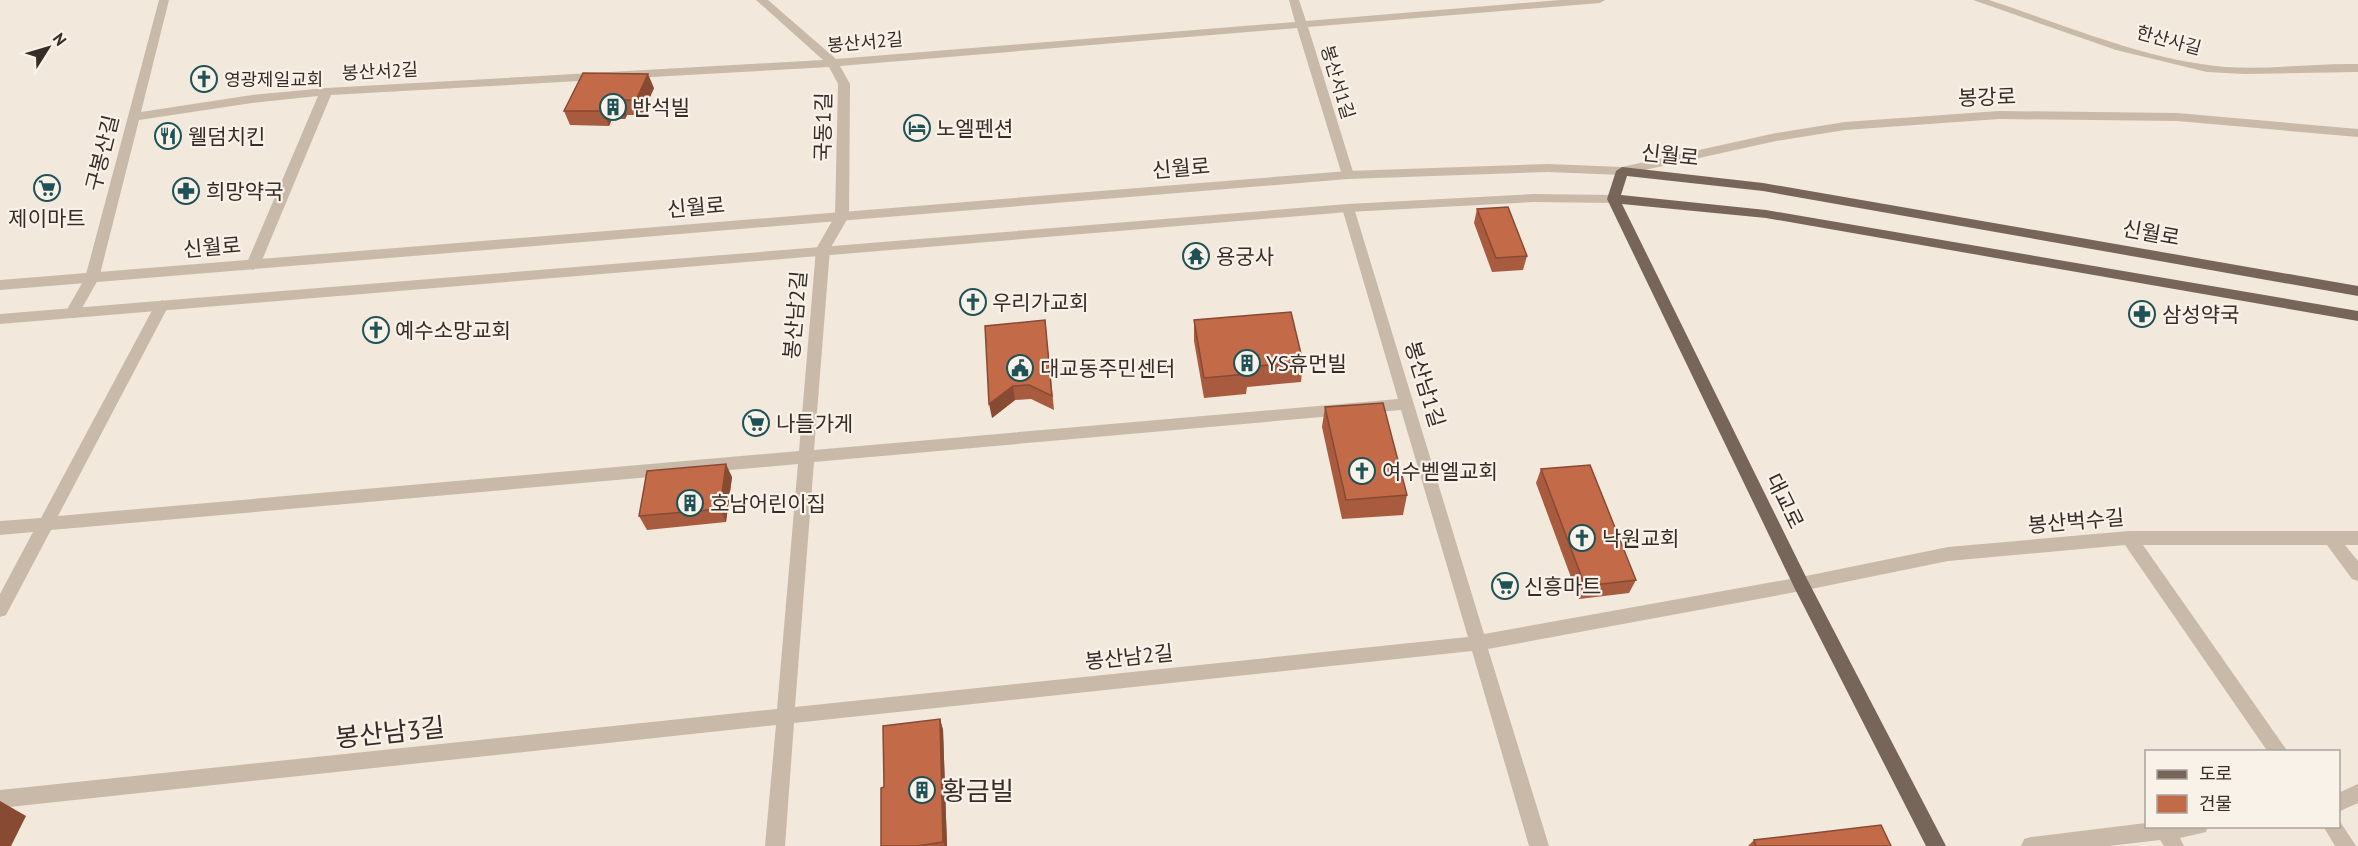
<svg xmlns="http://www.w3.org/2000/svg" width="2358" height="846" font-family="'PT Sans','Noto Sans KR',sans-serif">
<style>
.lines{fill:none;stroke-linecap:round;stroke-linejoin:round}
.minor{fill:#c9b9a8;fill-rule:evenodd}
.tertiary{fill:#c9b9a8;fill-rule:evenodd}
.primary{fill:#78655a;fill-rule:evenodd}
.wall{fill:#a85b3f}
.shaded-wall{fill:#884a33}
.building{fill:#c36a49;stroke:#884a33;stroke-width:1.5}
.labels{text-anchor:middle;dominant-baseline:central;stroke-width:4.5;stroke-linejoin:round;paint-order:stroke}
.far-street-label{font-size:18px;fill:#362d28;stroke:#f9f2e9}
.far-poi-label{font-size:18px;fill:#362d28;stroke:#f9f2e9;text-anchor:start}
.street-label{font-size:21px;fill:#362d28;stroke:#f9f2e9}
.poi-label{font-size:21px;fill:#362d28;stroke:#f9f2e9;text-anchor:start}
.near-street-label{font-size:26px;fill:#362d28;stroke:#f9f2e9}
.near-poi-label{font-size:26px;fill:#362d28;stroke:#f9f2e9;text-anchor:start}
</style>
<rect width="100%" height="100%" fill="#f2e8dc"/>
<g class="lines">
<g class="minor">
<path d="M 159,0 L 169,0 L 141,112 L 252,95 L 326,88 L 823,60 L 756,0 L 768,0 L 836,59 L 1295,22 L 1289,0 L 1299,0 L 1306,21 L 1560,0 L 1605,0 L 1600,3 L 1308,27 L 1354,175 L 1348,179 L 1342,175 L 1297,28 L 840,66 L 850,84 L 849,216 L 830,249 L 814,450 L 1398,399 L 1342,208 L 1348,204 L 1354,208 L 1484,634 L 1801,577 L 1948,547 L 2129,531 L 2358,531 L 2358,545 L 2345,545 L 2358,561 L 2358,581 L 2352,579 L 2327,545 L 2143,545 L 2288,752 L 2268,752 L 2125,545 L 1948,561 L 1801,591 L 1488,649 L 1549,846 L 1529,846 L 1472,651 L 794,723 L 785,846 L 765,846 L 776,725 L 0,808 L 0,790 L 777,709 L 798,464 L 51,530 L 6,615 L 0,617 L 0,594 L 33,532 L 0,535 L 0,521 L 41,518 L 155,305 L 162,300 L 169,305 L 58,516 L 799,451 L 816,249 L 835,216 L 838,84 L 829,67 L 331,95 L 260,265 L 253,270 L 246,265 L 318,96 L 252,103 L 139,120 L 99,278 L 77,317 L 72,318 L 65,313 L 85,278 ZM 1401,410 L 1468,637 L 795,707 L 814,462 Z"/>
<path d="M 1973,0 L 1989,0 C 2066,25 2145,60 2226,67 C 2270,70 2314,63 2358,64 L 2358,72 L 2245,74 L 2207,72 L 2116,50 Z"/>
<path d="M 2358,784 L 2358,803 L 2338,812 L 2338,793 Z"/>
<path d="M 2339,820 L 2356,846 L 2335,846 L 2323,826 L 2338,826 Z"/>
<path d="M 2146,823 L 2146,826 L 2208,826 L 2206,832 L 2180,838 L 2184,846 L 2164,846 L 2160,840 L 2109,846 L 2021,846 L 2024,839 L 2031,837 Z"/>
</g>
<g class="tertiary">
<path d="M 1999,111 L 2177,113 L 2358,129 L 2358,137 L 2177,121 L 1999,119 L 1845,130 L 1776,141 L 1622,175 L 1548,172 L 1348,179 L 0,290 L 0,280 L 1348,171 L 1548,164 L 1622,167 L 1776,133 L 1845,122 Z"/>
<path d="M 1533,194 L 1613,195 L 1619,199 L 1613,203 L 1533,202 L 1348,212 L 0,324 L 0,314 L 1348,204 Z"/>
</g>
<path class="primary" d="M 1622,167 L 1763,183 L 2358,286 L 2358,296 L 1763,191 L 1627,176 L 1621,195 L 1766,210 L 2358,311 L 2358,321 L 1766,218 L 1622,204 L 1807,579 L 1946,846 L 1926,846 L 1795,589 L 1607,199 L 1616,171 Z"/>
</g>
<g class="wall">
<path d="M 654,88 L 642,115 L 627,115 L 625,119 L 612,119 L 609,126 L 570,125 L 564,111 Z"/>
<path d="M 1477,209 L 1527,256 L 1523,270 L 1492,272 L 1474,223 Z"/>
<path d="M 1045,320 L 1054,410 L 1031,399 L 1015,400 L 992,418 Z"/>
<path d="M 1194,320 L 1303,362 L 1301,382 L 1247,387 L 1246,394 L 1204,398 L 1194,341 Z"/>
<path d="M 1325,407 L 1407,495 L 1403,515 L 1342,519 L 1322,427 Z"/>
<path d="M 1541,469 L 1636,580 L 1629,593 L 1579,599 L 1536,483 Z"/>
<path d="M 732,477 L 726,522 L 647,530 L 639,516 Z"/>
<path d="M 940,719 L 943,730 L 947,846 L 881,846 L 884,787 Z"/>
<path d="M 1754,840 L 1891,846 L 1748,846 Z"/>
</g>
<g class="shaded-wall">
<path d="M 648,74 L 654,88 L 642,115 L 636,100 Z"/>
<path d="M 621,100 L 627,115 L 625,119 L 619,105 Z"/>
<path d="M 606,105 L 612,119 L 609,126 L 603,111 Z"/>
<path d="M 1013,386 L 1015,400 L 992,418 L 989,404 Z"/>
<path d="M 726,464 L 732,477 L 726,522 L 720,509 Z"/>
<path d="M 940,719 L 943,730 L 947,846 L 945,846 L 943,842 Z"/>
<path d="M 0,801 L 26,816 L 11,846 L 0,846 Z"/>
</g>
<g class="building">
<path d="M 583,73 L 648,74 L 636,100 L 621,100 L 619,105 L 606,105 L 603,111 L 564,111 Z"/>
<path d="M 1508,207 L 1527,256 L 1496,258 L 1477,209 Z"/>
<path d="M 1291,312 L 1303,362 L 1246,367 L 1248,374 L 1204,378 L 1194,320 Z"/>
<path d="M 1045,320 L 1052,396 L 1029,385 L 1013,386 L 989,404 L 985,326 Z"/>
<path d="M 1383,403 L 1407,495 L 1346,500 L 1325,407 Z"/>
<path d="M 726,464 L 720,509 L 639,516 L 647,471 Z"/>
<path d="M 1590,465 L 1636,580 L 1585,586 L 1541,469 Z"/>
<path d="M 940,719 L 943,842 L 917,846 L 881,846 L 881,788 L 884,787 L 883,726 Z"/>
<path d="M 1881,825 L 1891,846 L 1756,846 L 1754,840 Z"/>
</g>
<defs>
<symbol id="church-ring" viewBox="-11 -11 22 22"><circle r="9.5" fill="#f9f2e9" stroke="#1f5257" stroke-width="1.5"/><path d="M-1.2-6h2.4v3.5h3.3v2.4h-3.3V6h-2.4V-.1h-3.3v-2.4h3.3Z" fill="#1f5257"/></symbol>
<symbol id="building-ring" viewBox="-11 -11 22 22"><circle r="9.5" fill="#f9f2e9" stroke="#1f5257" stroke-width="1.5"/><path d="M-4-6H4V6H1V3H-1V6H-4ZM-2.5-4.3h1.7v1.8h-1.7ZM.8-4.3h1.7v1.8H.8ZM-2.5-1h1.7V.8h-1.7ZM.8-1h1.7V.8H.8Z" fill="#1f5257"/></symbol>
<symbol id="hotel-ring" viewBox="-11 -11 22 22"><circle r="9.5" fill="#f9f2e9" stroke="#1f5257" stroke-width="1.5"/><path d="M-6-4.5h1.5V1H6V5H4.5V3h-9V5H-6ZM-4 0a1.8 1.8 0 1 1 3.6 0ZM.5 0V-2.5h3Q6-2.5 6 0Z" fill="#1f5257"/></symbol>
<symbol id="restaurant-ring" viewBox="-11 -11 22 22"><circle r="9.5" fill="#f9f2e9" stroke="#1f5257" stroke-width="1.5"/><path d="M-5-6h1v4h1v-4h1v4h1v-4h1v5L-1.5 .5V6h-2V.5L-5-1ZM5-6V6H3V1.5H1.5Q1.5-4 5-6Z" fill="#1f5257"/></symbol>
<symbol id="supermarket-ring" viewBox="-11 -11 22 22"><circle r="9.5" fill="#f9f2e9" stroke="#1f5257" stroke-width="1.5"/><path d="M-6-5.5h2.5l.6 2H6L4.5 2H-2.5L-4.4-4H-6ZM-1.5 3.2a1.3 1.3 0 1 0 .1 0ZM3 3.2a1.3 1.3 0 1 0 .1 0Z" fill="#1f5257"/></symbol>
<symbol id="pharmacy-ring" viewBox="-11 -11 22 22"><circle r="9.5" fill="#f9f2e9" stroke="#1f5257" stroke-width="1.5"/><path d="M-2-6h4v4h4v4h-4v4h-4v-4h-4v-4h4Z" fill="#1f5257"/></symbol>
<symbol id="temple-ring" viewBox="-11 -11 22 22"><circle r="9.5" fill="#f9f2e9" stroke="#1f5257" stroke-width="1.5"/><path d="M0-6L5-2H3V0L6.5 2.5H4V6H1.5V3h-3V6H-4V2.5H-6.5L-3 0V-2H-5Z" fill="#1f5257"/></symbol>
<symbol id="civic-ring" viewBox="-11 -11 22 22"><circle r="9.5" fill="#f9f2e9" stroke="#1f5257" stroke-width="1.5"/><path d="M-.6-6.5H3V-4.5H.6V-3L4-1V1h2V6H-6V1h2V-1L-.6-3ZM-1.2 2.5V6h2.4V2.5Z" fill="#1f5257"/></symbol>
</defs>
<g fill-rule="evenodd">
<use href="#church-ring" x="189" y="64" width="30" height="30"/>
<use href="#building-ring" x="598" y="92" width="30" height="30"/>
<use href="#hotel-ring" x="902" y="113" width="30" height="30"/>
<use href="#restaurant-ring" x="153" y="121" width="30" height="30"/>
<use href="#supermarket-ring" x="32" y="173" width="30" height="30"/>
<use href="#pharmacy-ring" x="171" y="176" width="30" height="30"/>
<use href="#temple-ring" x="1181" y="241" width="30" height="30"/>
<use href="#church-ring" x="958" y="287" width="30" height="30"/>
<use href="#pharmacy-ring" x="2127" y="299" width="30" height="30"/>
<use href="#church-ring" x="361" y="315" width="30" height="30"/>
<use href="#building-ring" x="1232" y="348" width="30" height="30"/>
<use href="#civic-ring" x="1005" y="353" width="30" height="30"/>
<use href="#supermarket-ring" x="741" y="408" width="30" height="30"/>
<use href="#church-ring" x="1347" y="456" width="30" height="30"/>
<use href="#building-ring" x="675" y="488" width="30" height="30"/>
<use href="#church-ring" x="1567" y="523" width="30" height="30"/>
<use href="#supermarket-ring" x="1490" y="571" width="30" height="30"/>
<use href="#building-ring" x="907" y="775" width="30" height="30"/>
</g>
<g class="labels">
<g class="far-street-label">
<text transform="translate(2169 40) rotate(15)">한산사길</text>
<text transform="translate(865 42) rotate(-5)">봉산서2길</text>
<text transform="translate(380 71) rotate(-3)">봉산서2길</text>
<text transform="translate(1338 82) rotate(73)">봉산서1길</text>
</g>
<g class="far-poi-label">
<text x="224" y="79">영광제일교회</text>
</g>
<g class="street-label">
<text transform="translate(1987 97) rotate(-2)">봉강로</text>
<text transform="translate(823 127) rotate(-89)">국동1길</text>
<text transform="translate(102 153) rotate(-76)">구봉산길</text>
<text transform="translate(1670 155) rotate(6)">신월로</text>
<text transform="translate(1181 168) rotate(-5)">신월로</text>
<text transform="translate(696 207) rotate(-5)">신월로</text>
<text transform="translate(2151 233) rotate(10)">신월로</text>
<text transform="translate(212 247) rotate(-5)">신월로</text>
<text transform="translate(795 315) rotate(-85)">봉산남2길</text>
<text transform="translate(1425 384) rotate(73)">봉산남1길</text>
<text transform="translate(1785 501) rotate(64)">대교로</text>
<text transform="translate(2076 521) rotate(-5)">봉산벅수길</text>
<text transform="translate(1129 657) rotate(-6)">봉산남2길</text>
</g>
<g class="poi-label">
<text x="632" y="107">반석빌</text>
<text x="936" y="128">노엘펜션</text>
<text x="188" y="136">웰덤치킨</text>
<text x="206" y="191">희망약국</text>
<text x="47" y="218" text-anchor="middle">제이마트</text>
<text x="1216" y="256">용궁사</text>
<text x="992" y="302">우리가교회</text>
<text x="2162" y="314">삼성약국</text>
<text x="395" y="330">예수소망교회</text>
<text x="1266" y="363">YS휴먼빌</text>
<text x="1040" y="368">대교동주민센터</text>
<text x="776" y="423">나들가게</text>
<text x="1382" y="471">여수벧엘교회</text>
<text x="710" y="503">호남어린이집</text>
<text x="1602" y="538">낙원교회</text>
<text x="1524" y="586">신흥마트</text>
</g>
<g class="near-street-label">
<text transform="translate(390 732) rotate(-6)">봉산남3길</text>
</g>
<g class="near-poi-label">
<text x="942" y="790">황금빌</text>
</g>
</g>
<rect x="2145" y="750" width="195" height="78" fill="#f9f2e9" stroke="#aba39c" stroke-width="1.5"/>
<rect x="2157" y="770" width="30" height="9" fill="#78655a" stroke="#aba39c" stroke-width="1.5"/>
<text x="2199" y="780" font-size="18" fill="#362d28">도로</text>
<rect x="2157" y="795" width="30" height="18" fill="#c36a49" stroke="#aba39c" stroke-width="1.5"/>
<text x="2199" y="810" font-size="18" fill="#362d28">건물</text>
<g transform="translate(48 48) rotate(53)" stroke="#f9f2e9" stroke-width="4.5" paint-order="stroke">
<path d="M0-4.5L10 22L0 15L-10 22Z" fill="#362d28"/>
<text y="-9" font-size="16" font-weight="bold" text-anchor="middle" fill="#362d28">N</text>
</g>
</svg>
